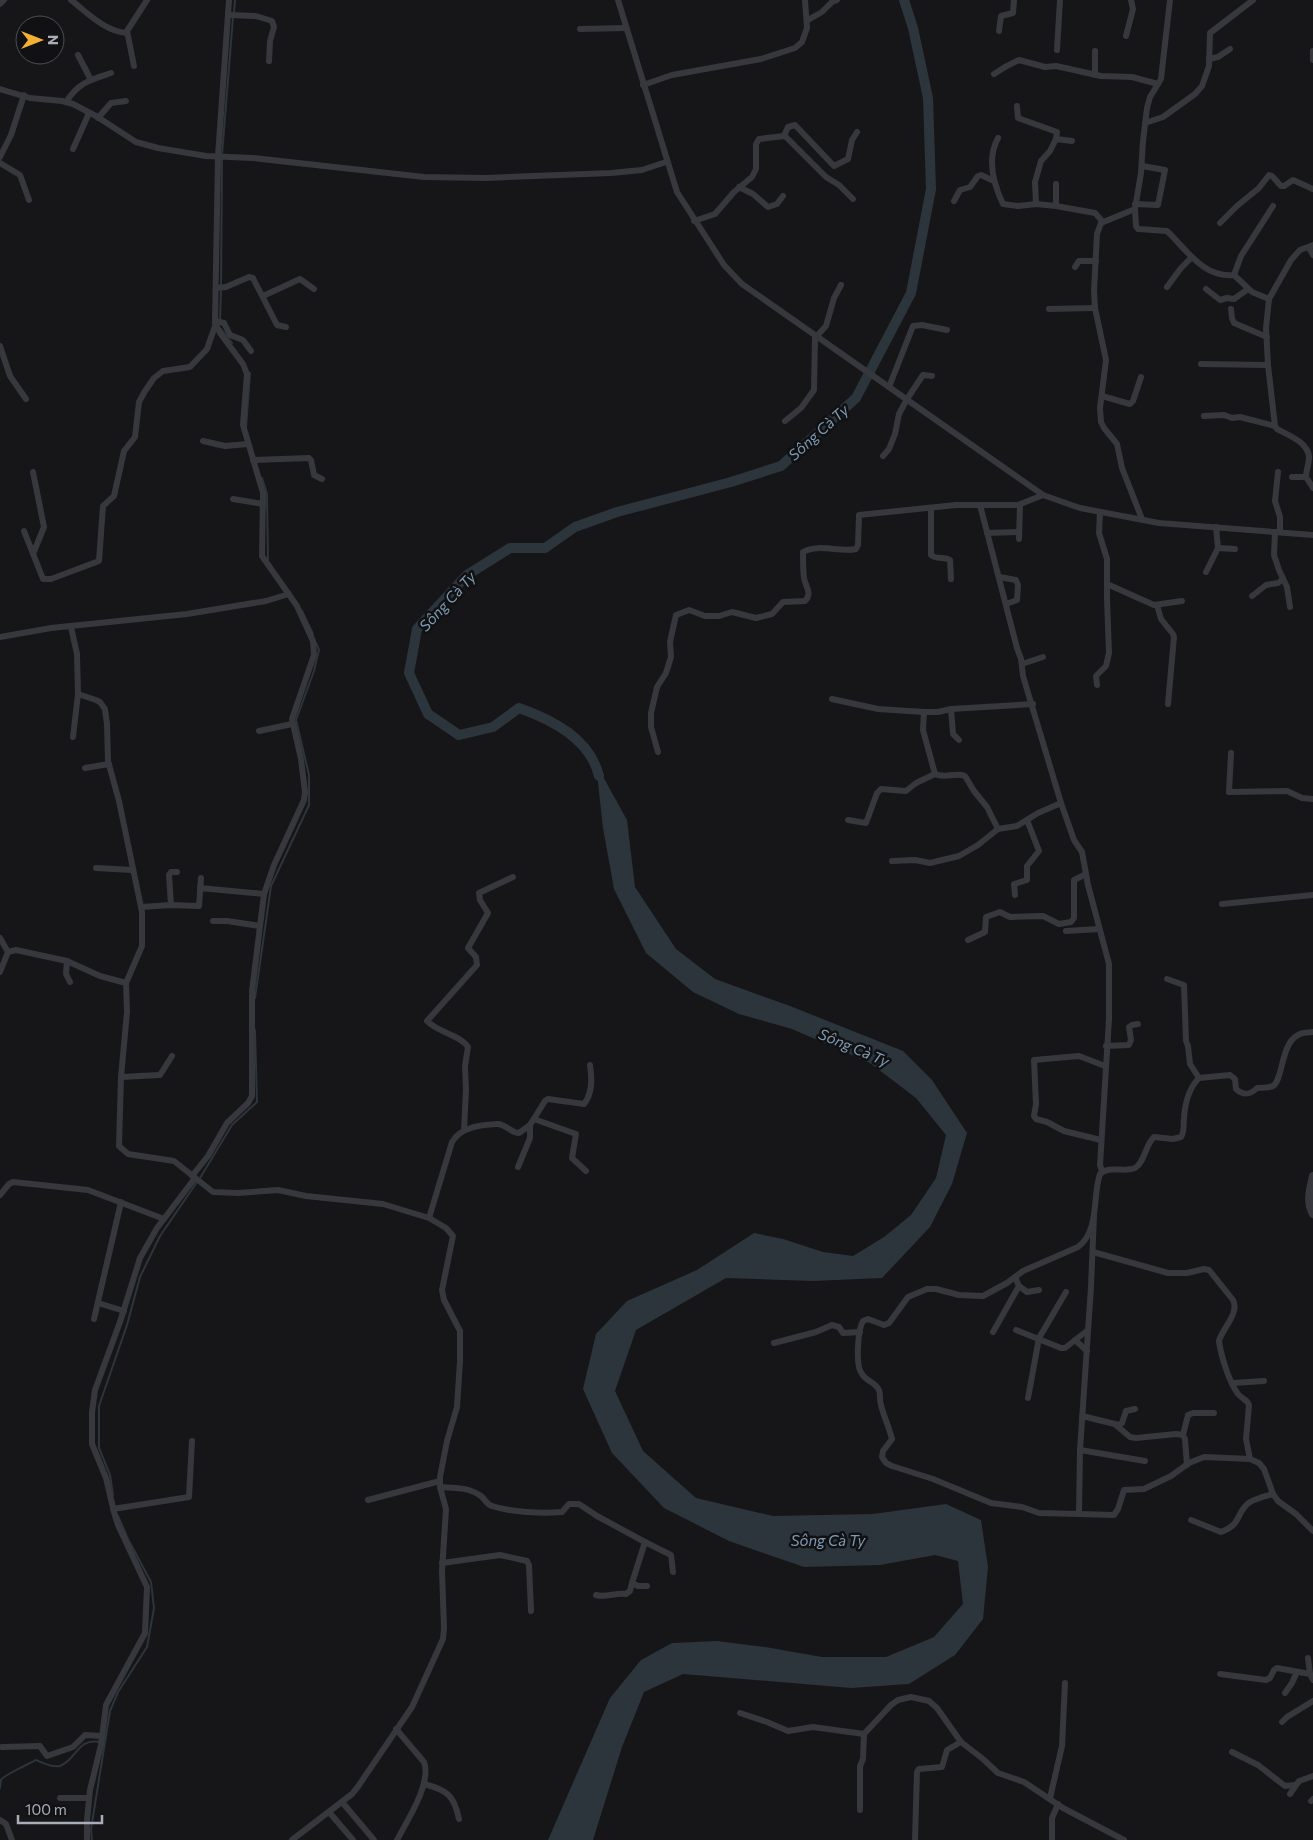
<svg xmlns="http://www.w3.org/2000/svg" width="1313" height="1840" font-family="Commissioner,sans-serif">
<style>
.water{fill:#2c353c}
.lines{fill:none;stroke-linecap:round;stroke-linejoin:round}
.stream{stroke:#2c353c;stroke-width:2}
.river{stroke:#2c353c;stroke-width:10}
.minor{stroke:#37383d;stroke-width:6}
.tertiary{stroke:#37383d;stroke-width:8}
.labels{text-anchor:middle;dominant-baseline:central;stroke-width:5;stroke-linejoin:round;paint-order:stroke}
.water-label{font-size:15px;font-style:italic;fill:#7f9bb3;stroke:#111113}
</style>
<rect width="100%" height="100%" fill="#161618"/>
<path class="water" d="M 596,764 L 627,820 L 635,887 L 676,949 L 715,979 L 790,1006 L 903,1051 L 932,1080 L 967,1133 L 952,1184 L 930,1227 L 882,1278 L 813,1281 L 726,1278 L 636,1330 L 615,1391 L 643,1451 L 696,1498 L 773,1516 L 873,1514 L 946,1504 L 981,1520 L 988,1567 L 983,1619 L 955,1655 L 909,1684 L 851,1688 L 683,1674 L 644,1692 L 622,1747 L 593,1840 L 548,1840 L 610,1698 L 641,1660 L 672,1643 L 717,1641 L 765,1647 L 822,1657 L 886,1657 L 934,1637 L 963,1604 L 958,1561 L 935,1555 L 880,1565 L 804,1567 L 729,1541 L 664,1508 L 612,1453 L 583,1389 L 596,1334 L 627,1301 L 697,1270 L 754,1233 L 783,1239 L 823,1252 L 853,1256 L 884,1237 L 911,1215 L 936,1178 L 946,1135 L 916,1098 L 870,1063 L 792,1029 L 739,1014 L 693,992 L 646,953 L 614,889 L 603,828 Z"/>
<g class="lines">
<g class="stream">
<path d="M 234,13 L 235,0"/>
<path d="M 222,155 L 233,17"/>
<path d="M 221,285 L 222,159"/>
<path d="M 220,320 L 221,289"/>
<path d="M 221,329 L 232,343"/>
<path d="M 246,428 L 250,373"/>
<path d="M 262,478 L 267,494 L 268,559"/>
<path d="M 302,611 L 313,634"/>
<path d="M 255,998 L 271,886 L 309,805 L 309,775 L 296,720 L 314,671 L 319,650 L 316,643"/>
<path d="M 200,1178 L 232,1125 L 257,1102 L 255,1030"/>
<path d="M 113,1495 L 110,1475 L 99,1448 L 99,1406 L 127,1325 L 140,1277 L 160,1236 L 197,1182"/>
<path d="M 0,1788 C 0,1787 1,1780 1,1780 C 2,1776 31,1763 36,1760 C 43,1763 52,1768 60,1766 C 78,1759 76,1738 100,1742"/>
<path d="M 92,1840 L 91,1829 L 110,1711 L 118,1692 L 147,1647 L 154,1608 L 151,1582 L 128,1539 L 118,1516"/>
</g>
<path class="river" d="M 599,776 C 590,739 553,720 519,708 L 493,727 L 459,735 L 428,714 L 409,673 L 417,629 L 467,575 L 510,548 L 545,548 L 575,527 L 617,512 L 731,482 L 781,466 L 856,398 L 911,293 L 931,189 L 928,98 L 913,28 L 904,0"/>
<g class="minor">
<path d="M 71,0 C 88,13 104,31 127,33"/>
<path d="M 618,0 L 677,192 L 724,265 L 742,284 L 1043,495 L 1080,508 L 1159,523 L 1313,535"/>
<path d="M 0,4 L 4,0"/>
<path d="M 228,15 L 256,16 L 272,21 L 274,27 L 270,41 L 269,61"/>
<path d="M 808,20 L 822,12 L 832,2 L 837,0"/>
<path d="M 580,29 L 626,28"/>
<path d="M 999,31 L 1001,16 L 1013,13 L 1014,0"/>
<path d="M 1126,36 L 1133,9 L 1131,0"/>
<path d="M 1057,50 L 1060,0"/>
<path d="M 1095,51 L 1095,75"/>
<path d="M 1313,51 L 1313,60"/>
<path d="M 78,55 L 91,80"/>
<path d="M 1209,59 L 1218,57 L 1230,49"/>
<path d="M 134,66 L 127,31 L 147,0"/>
<path d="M 994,74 L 1005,67 L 1019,60 L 1045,67 L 1056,66 L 1101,76 L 1132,77 L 1158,84"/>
<path d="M 643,85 L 672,75 L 761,59 L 795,48 L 802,42 L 807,28 L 805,0"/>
<path d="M 0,89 L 30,98 L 62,101 L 73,104 L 96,116 L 136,142 L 158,148 L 206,156 L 253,158 L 424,177 L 486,178 L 611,173 L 642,170 L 666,162"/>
<path d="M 66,102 C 79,82 90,80 111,73"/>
<path d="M 1017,106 L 1018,118 L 1057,132 L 1056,139"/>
<path d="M 98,118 L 111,103 L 126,101"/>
<path d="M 1145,123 L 1163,117 L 1195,94 L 1202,86 L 1209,66 L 1210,33 L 1253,0"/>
<path d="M 784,136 L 788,127 L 795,125 L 834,166 L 848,159 L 852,140 L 857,132"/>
<path d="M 998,138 C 987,158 993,183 1003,204 L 1018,206 L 1036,204 L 1056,206 L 1095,213 L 1103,222"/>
<path d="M 73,149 L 89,113"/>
<path d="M 0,157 L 11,135 L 24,95"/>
<path d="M 0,163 L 20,175 L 29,200"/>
<path d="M 739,187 L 753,194 L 768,207 L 777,204 L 783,196"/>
<path d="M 954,201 L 960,190 L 970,187 L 978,176 L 981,175 L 994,181"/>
<path d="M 1036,204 L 1035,182 L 1041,161 L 1050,151 L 1056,139 L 1072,141"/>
<path d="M 1135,204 L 1158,205 L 1165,170 L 1142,166"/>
<path d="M 1056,206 L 1056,184"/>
<path d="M 1135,209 L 1136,226 L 1138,229 L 1167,231 C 1186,249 1203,278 1234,275 L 1252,292 L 1269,299"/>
<path d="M 694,221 L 715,214 L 734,192 L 752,177 L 756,169 L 756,144 L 759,139 L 784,136 L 786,137 L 826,177 L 839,185 L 853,199"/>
<path d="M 1220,223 L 1237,206 L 1259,188 L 1269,175 L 1272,176 L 1281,186 L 1284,186 L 1293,180 L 1313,189"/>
<path d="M 1313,245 L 1300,250 L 1291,260 L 1269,299 L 1266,328 L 1268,365 L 1275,426 L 1277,429 C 1288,435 1308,442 1309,457 C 1309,464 1306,470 1306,477 L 1313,488"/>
<path d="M 1309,248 L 1313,255"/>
<path d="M 1075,267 L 1079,261 L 1096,261"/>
<path d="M 1234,275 L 1241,256 L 1273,206"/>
<path d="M 1167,287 L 1181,268 L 1191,258"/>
<path d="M 216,288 L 226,287 L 249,277 L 253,278 L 277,325 L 286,327"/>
<path d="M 1206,289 L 1220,300 L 1227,298 L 1234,299 L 1248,289"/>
<path d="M 263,296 L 300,279 L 314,289"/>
<path d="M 1049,309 L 1095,308"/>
<path d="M 1231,309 L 1232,318 L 1234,323 L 1267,337"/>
<path d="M 215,321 L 224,323 L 230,335 L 243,340 L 251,351"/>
<path d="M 816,337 L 826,326 L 834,298 L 841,285"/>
<path d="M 0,346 L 10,376 L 26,399"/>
<path d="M 1201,364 L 1268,365"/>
<path d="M 889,387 L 913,326 L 922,325 L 947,330"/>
<path d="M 1102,396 L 1130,404 L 1133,401 L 1141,377"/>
<path d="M 1204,416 L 1224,415 L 1232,418 L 1240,417 L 1275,426"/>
<path d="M 785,421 L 801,408 L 814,390 L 815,336"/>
<path d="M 203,441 L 225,446 L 248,444"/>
<path d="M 883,456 L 889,449 L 895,434 L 899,414 L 907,399 L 923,375 L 932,376"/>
<path d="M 253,460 L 309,458 L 311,460 L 314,475 L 322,479"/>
<path d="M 1278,472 L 1275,501 L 1280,517 L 1280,532"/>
<path d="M 1292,477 L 1306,477"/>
<path d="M 233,499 L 263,504"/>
<path d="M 980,505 L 1017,648 L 1021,659 L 1023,676 L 1061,803 L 1074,840 L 1082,852 L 1088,885 L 1109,964 L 1109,1019 L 1100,1165 L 1102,1171"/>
<path d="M 931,508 L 931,555 C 936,560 945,556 950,560 L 951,579"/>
<path d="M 1142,519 L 1122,468 L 1117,444 L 1104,428 L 1101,422 L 1100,408 L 1106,360 L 1095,308 L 1094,291 L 1097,234 L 1101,223 L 1135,209 L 1141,173 L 1143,141 L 1147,108 L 1150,97 L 1161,79 L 1170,0"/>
<path d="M 24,531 L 43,579 L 51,579 L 99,561 L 103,506 L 114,496 L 124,451 L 135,437 L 139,402 L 145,391 L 154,378 L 163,371 L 190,367 L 207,349 L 215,326"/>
<path d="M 1275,532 L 1274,555 L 1279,570 L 1287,587 L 1290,607"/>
<path d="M 987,533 L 1019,532"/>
<path d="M 1019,539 L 1020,505"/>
<path d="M 1218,548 L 1235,549"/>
<path d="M 33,554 L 44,527 L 33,472"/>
<path d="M 1206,572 L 1218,548 L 1216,527"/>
<path d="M 999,577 L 1016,580 L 1018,585 L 1017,600 L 1006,604"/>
<path d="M 1107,584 L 1154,605 L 1182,601"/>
<path d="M 1252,596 L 1266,585 L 1278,583 L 1283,579"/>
<path d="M 1157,605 L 1161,619 L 1173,634 L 1174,637 L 1168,704"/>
<path d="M 71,627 L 77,654 L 78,694 L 96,700 L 100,702 L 105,709 L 107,724 L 108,761 L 119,801 L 142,912 L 142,946 L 126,983 L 127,1012 L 121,1077 L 119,1146 L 128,1154 L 174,1161 L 213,1192 L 238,1193 L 278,1190 L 306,1196 L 383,1204 L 429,1218 L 446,1228 L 453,1236 L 442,1290 L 444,1300 L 460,1331 L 460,1361 L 457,1407 L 447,1441 L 440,1477 L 440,1487 L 446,1509 L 442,1571 L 444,1628 L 443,1639 L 412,1707 L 357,1788 L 352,1794 L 292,1840"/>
<path d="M 0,637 L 51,628 L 187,614 L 266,601 L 289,594"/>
<path d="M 1022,664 L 1043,657"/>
<path d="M 1097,685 L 1096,676 L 1106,666 L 1109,653 L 1107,598 L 1107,559 L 1099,533 L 1100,512"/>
<path d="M 832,699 L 878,709 L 924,712 L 938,712 L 951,709 L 1033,704"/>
<path d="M 951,709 L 953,734 L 959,740"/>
<path d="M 924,712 L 923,730 L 935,774 C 945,779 955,772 965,776 L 974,791 L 987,807 L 998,829"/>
<path d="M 259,731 L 292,724"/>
<path d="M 73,737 L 78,694"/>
<path d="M 658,752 L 651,727 L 651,713 L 657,687 L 666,673 L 671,657 L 670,642 L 676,615 L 689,610 L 705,616 L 719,616 L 732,612 L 756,618 L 772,614 L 783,602 L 805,601 C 813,593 805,586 804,578 C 803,570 803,561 803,552 C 819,543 840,553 856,549 L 858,545 L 859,515 L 956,505 L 1018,505 L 1043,495"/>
<path d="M 1231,753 L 1229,792 L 1287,791 L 1302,798 L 1313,799"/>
<path d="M 85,768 L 109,764"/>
<path d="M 848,820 L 866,823 L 877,793 L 881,789 L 906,791 L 916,783 L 935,774"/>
<path d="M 892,861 L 915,860 L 930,863 L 959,856 L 978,845 L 998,829 L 1017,826 L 1038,813 L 1061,803"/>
<path d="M 96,868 L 132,870"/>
<path d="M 200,888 L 264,894"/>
<path d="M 1015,895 L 1014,884 L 1027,880 L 1027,866 L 1039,851 L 1027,820"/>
<path d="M 1222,904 L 1313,895"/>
<path d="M 171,905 L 169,875 L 171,872 L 177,872"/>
<path d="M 141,907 L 171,905 L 199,906 L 201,878"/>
<path d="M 213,921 L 227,921 L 260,926"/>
<path d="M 1066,931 L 1099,929"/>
<path d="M 0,938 L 8,952"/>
<path d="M 968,940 L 985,932 L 986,917 L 1000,912 L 1010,917 L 1043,916 L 1059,924 L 1071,922 L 1074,918 L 1074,880 L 1086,874"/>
<path d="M 67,961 L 66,974 L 70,982"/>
<path d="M 0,972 L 8,952 L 16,950 L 67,961 L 100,976 L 126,983"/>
<path d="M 1167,979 L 1184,985 L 1186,1041 L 1188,1046 L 1190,1064 L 1199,1078"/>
<path d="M 1106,1046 L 1129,1045 L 1131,1040 L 1129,1027 L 1132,1025 L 1138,1024"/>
<path d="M 121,1077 L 160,1075 L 172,1056"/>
<path d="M 534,1119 L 576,1134 L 572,1158 L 586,1171"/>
<path d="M 464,1130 L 466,1090 L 465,1066 L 468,1047 C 462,1036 437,1032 427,1021 L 477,965 L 476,957 L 468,948 L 488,913 L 480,900 L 479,893 L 513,877"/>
<path d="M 1101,1140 L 1064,1131 L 1047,1122 L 1036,1119 L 1034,1116 L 1036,1104 L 1034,1060 L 1079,1056 L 1105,1066"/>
<path d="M 518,1167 L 530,1138 L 530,1125"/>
<path d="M 192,1176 L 208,1156 L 227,1123 L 248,1103 L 252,1096 L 252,991 L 264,894 L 274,865 L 304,800 L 305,792 L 301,759 L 292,719 L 314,655 L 313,641 L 297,606 L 262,556 L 263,493 L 243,425 L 247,374 L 243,364 L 220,333 L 215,323 L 218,156 L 229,0"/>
<path d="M 0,1195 L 9,1184 L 13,1182 L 88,1190 L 164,1219"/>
<path d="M 1094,1215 L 1091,1287 L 1080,1450 L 1079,1514 L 1039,1513 L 1022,1507 L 991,1503 L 933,1479 L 892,1466 L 886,1463 L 882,1457 L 883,1451 L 892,1439 C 889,1427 884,1417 881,1405 C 879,1400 881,1395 879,1390 C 875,1382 866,1381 862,1374 C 855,1366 858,1329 863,1321 L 868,1319 L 884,1325 L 889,1323 L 908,1297 L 927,1289 L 936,1289 L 959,1295 L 983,1296 L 1007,1283 L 1023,1271 L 1078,1247 C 1100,1230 1092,1197 1100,1174 C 1109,1165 1124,1173 1135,1168 C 1145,1162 1145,1145 1154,1137 L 1173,1139 L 1181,1137 C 1185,1131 1183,1125 1184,1118 C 1185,1103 1189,1088 1199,1078 L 1230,1075 L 1235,1079 L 1236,1089 C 1244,1096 1250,1095 1257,1088 C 1262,1088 1269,1088 1273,1086 C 1283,1080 1281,1043 1298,1035 C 1302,1032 1308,1033 1313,1032"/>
<path d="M 429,1218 L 452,1142 C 461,1126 482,1125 498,1124 C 507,1125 511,1133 519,1133 L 530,1125 L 545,1101 L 548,1099 L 584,1104 C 593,1093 592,1078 590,1065"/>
<path d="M 1093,1252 L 1168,1273 L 1187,1273 L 1204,1269 L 1209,1270 L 1233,1300 C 1240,1313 1222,1329 1219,1341 C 1221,1356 1229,1382 1238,1394 C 1242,1399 1247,1399 1249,1405 L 1246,1439 L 1250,1459"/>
<path d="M 1019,1286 L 1027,1292 L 1039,1290"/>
<path d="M 98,1303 L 124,1311"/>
<path d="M 94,1319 L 121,1202"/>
<path d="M 1016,1330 L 1061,1348 L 1065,1348 L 1088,1330"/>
<path d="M 993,1332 L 1019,1286 L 1015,1277"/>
<path d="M 1075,1340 L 1087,1351"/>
<path d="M 774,1343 L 816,1332 L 832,1325 L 839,1327 L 843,1333 L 860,1332"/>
<path d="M 1233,1383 L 1264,1381"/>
<path d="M 1028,1398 L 1039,1338 L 1066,1292"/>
<path d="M 1082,1416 L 1119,1425 L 1122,1423 L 1126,1411 L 1135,1409"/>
<path d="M 1116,1425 L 1130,1437 L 1136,1438 L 1176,1434 L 1183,1435 L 1185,1439 L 1187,1465"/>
<path d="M 1183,1435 L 1188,1415 L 1193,1413 L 1214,1413"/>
<path d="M 1080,1450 L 1145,1461"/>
<path d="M 440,1487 C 455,1488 469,1487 481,1496 C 485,1499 487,1505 492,1506 C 510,1512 543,1514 562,1512 L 569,1504 L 579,1504 L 597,1516 L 645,1542 L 632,1583 L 638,1586 L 647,1586"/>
<path d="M 368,1500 L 440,1481"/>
<path d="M 113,1509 L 189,1497 L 192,1441"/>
<path d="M 1079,1514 L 1114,1515 L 1118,1509 L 1124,1490 L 1144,1489 L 1171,1476 L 1189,1463 L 1204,1457 L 1250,1459 L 1259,1463 L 1264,1469 L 1273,1494 L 1278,1501 L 1296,1514 L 1313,1531"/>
<path d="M 1191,1520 L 1221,1532 C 1244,1523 1235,1512 1250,1502 C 1257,1498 1266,1496 1273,1494"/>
<path d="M 645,1542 L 671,1555 L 673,1572"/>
<path d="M 442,1563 L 500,1555 L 527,1561 L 529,1565 L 531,1611"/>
<path d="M 596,1595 C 607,1598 616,1592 626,1594 L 630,1591 L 632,1583"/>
<path d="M 1308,1658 L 1310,1674"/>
<path d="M 1220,1674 L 1266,1680 L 1270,1678 L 1274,1670 L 1277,1668 L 1310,1674 L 1313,1680"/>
<path d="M 1285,1693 L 1292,1683 L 1297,1672"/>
<path d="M 740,1713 L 767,1722 L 788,1731 L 813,1727 L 864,1734 L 891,1705 L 898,1700 L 911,1697 L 929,1701 L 937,1708 L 961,1742 L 983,1759 L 998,1773 L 1024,1782 L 1063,1808 L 1124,1840"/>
<path d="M 1282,1722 L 1287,1717 L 1313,1701"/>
<path d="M 396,1729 L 424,1762 C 432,1783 407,1821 397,1840"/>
<path d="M 2,1747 L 40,1746 L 47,1756 L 73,1747 L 85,1735 L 102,1736"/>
<path d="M 1232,1752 L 1258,1765 L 1285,1786 L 1295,1785"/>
<path d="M 424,1784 C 447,1790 454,1795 459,1819"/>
<path d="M 1290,1794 L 1299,1781 L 1313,1776"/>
<path d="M 60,1798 L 89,1798"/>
<path d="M 1050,1798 L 1062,1746 L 1065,1683"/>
<path d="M 1311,1801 L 1313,1799"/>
<path d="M 342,1802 L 374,1840"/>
<path d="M 860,1810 L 860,1766 L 863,1759 L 864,1734"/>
<path d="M 329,1812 L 353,1840"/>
<path d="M 0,1820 L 6,1824 L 12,1840"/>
<path d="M 87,1840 L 87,1820 L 90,1790 L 101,1745 L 106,1705 L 145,1633 L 147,1587 L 118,1525 L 114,1512 L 106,1478 L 92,1444 L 92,1412 L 95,1390 L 120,1322 L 140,1258 L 157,1228 L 195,1178"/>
<path d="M 915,1840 L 917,1772 L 919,1769 L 942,1767 L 947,1750 L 961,1742"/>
<path d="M 1052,1840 L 1052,1818 L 1058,1804"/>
</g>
<path class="tertiary" d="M 1313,1176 C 1310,1189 1306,1202 1313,1214"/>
</g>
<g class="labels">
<g class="water-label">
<text transform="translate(818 432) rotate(-42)">Sông Cà Ty</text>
<text transform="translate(447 601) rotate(-47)">Sông Cà Ty</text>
<text transform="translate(854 1047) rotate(23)">Sông Cà Ty</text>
<text x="828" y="1540">Sông Cà Ty</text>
</g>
</g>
<g transform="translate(40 40) rotate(90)"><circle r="24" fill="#111113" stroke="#4d4f55"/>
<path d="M0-4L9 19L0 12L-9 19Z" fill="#f2b134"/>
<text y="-8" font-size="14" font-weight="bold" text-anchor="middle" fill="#a8adb8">N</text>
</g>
<path d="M18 1815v8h84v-8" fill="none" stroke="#a8adb8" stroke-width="2.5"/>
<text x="25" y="1815" font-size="15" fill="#a8adb8" stroke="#111113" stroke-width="4" paint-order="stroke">100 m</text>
</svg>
